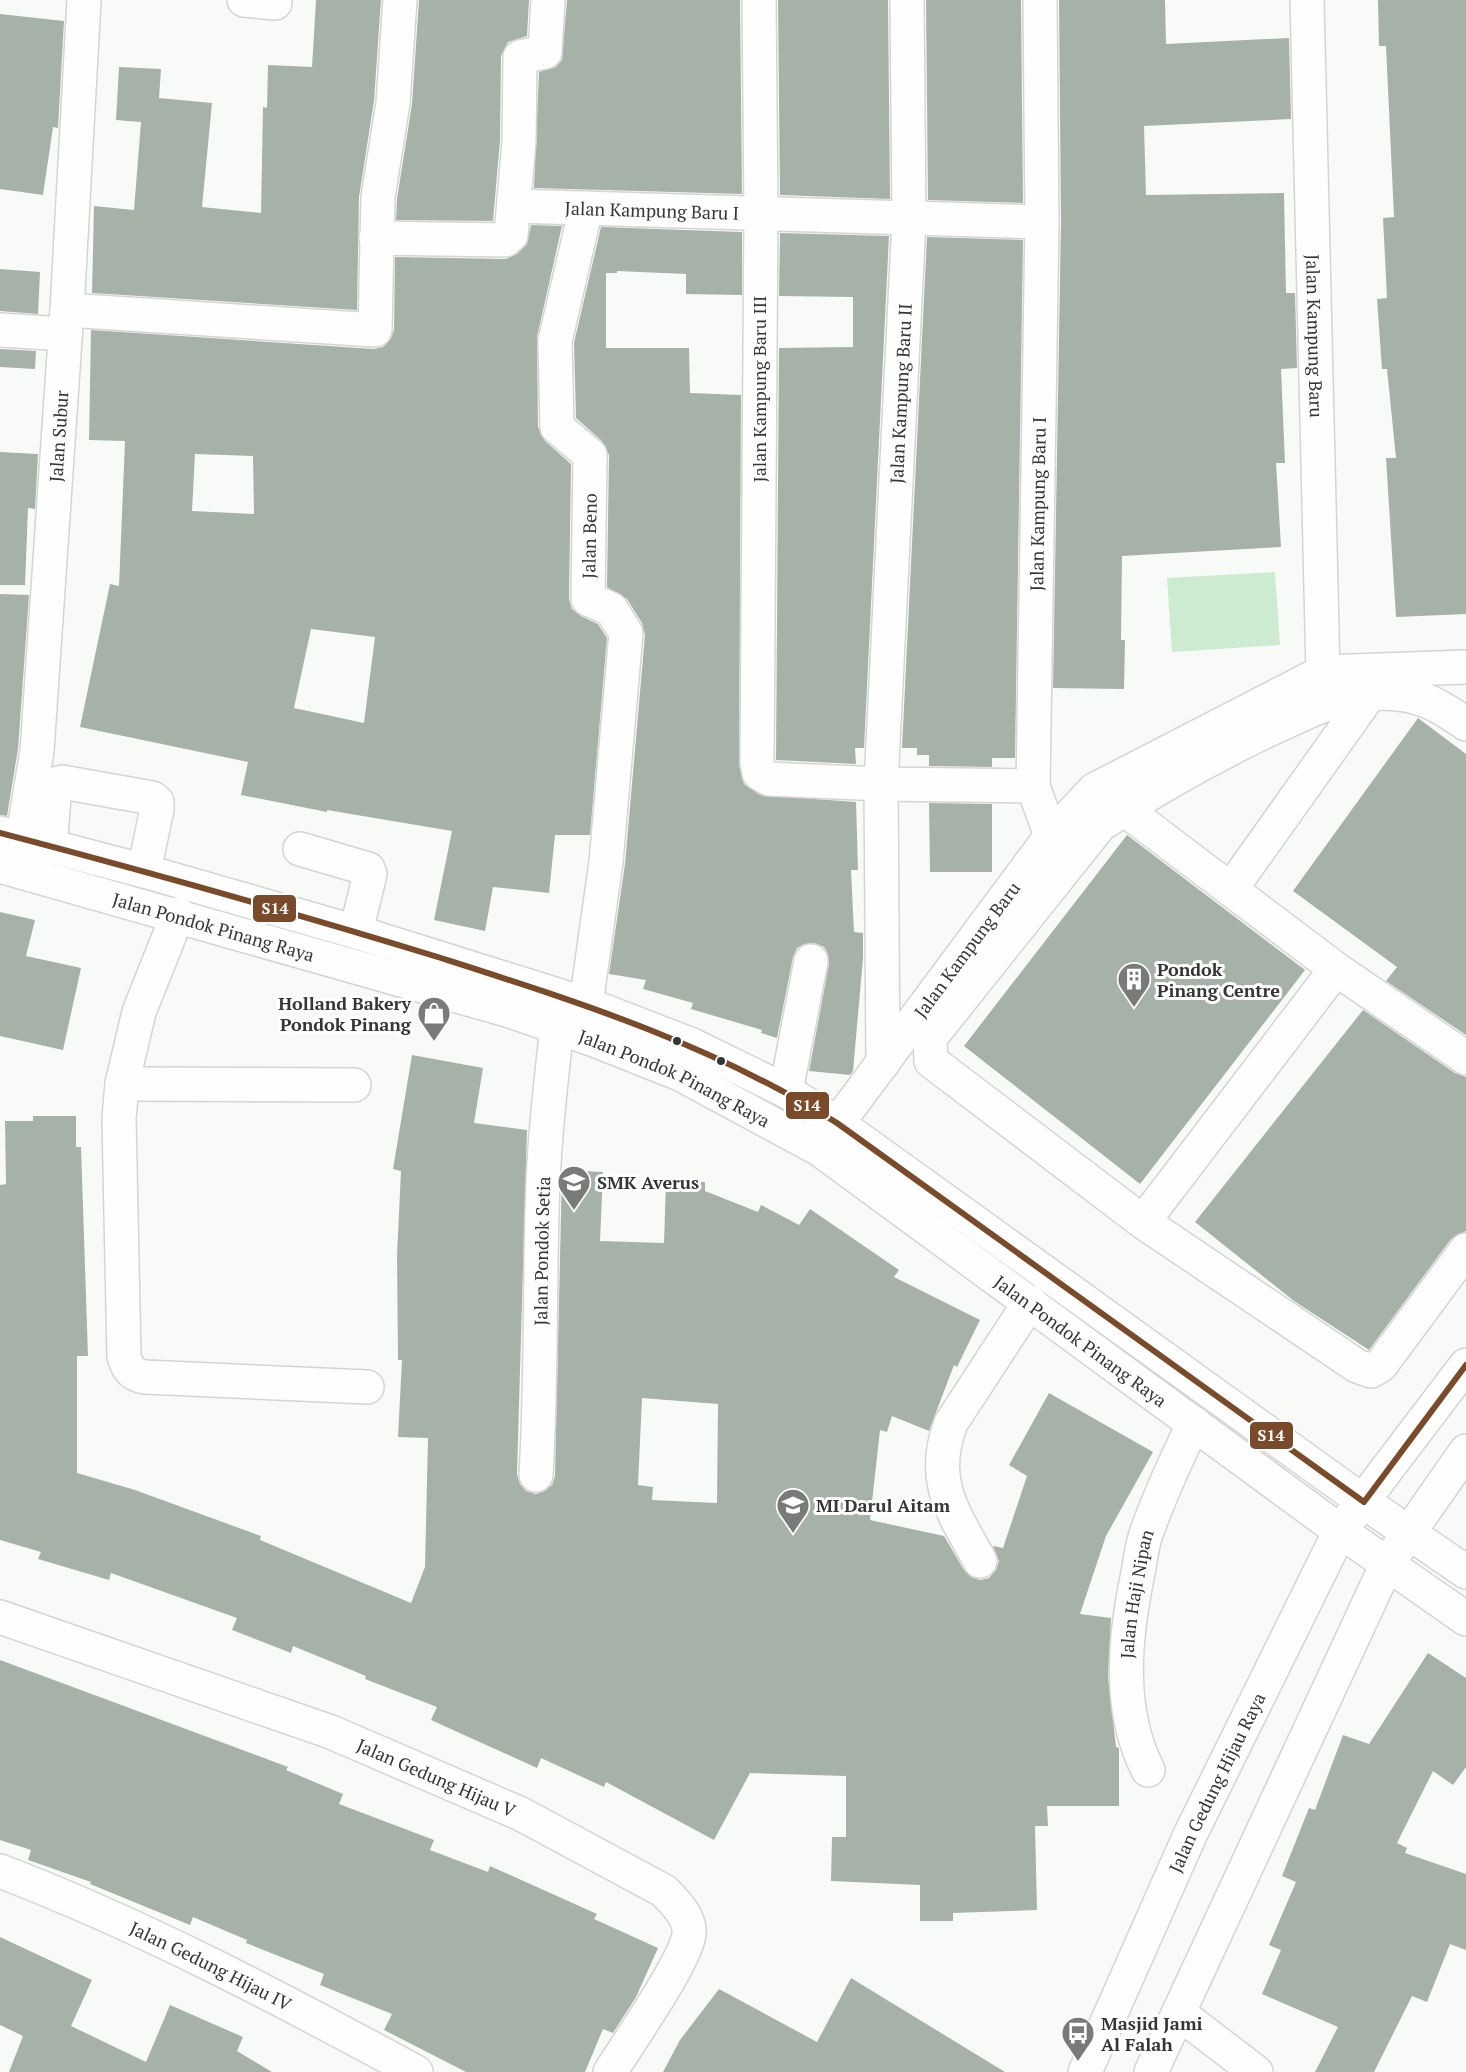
<svg xmlns="http://www.w3.org/2000/svg" width="1466" height="2072" font-family="'PT Serif',serif">
<style>
.green{fill:#ccebd0}
.building{fill:#a6b2a8;fill-rule:evenodd}
.lines{fill:none;stroke-linecap:round;stroke-linejoin:round}
.minor-casing{stroke:#d3d5d3;stroke-width:36}
.major-casing{stroke:#d3d5d3;stroke-width:36}
.minor{stroke:#fefefe;stroke-width:33}
.major{stroke:#fefefe;stroke-width:33}
.bus-1-casing{stroke:#fff;stroke-width:10}
.bus-1{stroke:#7a4b2a;stroke-width:6}
.bus-dot{fill:#343634;stroke:#fff;stroke-width:2}
.labels{text-anchor:middle;dominant-baseline:central;stroke-width:6;stroke-linejoin:round;paint-order:stroke}
.street-label{font-size:18px;fill:#343634;stroke:#fff}
.poi-label{font-size:18px;font-weight:bold;fill:#343634;stroke:#fff;text-anchor:start}
.line-badge{stroke:#fff;stroke-width:2}
.badge-label{font-size:16px;text-anchor:middle;font-weight:bold;fill:#fff}
</style>
<rect width="100%" height="100%" fill="#f8faf8"/>
<path class="green" d="M 1275,572 L 1280,645 L 1172,652 L 1167,578 Z"/>
<g class="building">
<path d="M 316,0 L 381,0 L 374,101 L 359,197 L 357,310 L 92,293 L 94,206 L 134,210 L 141,122 L 116,120 L 119,67 L 161,69 L 159,98 L 212,103 L 202,207 L 261,213 L 263,107 L 267,108 L 268,65 L 312,67 Z"/>
<path d="M 419,0 L 529,0 L 527,36 L 508,42 L 501,56 L 500,140 L 493,221 L 396,220 L 397,199 L 412,104 Z"/>
<path d="M 567,0 L 740,0 L 742,194 L 534,188 L 539,72 L 556,67 L 562,60 Z"/>
<path d="M 778,0 L 888,0 L 890,199 L 780,195 Z"/>
<path d="M 926,0 L 1021,0 L 1023,203 L 928,200 Z"/>
<path d="M 1059,0 L 1165,0 L 1166,44 L 1289,38 L 1291,119 L 1144,126 L 1146,195 L 1284,193 L 1286,293 L 1295,293 L 1297,368 L 1281,369 L 1285,463 L 1276,463 L 1281,547 L 1122,556 L 1121,640 L 1125,640 L 1124,689 L 1053,688 L 1061,222 Z"/>
<path d="M 1378,0 L 1466,0 L 1466,614 L 1396,617 L 1386,458 L 1396,458 L 1387,369 L 1382,369 L 1377,299 L 1387,298 L 1383,218 L 1394,217 L 1386,46 L 1379,46 Z"/>
<path d="M 0,14 L 64,21 L 58,128 L 53,127 L 43,195 L 0,189 Z"/>
<path d="M 531,225 L 562,226 L 537,337 L 538,427 L 545,441 L 571,464 L 569,599 L 572,609 L 581,616 L 598,624 L 607,638 L 590,835 L 555,835 L 549,893 L 493,887 L 485,931 L 434,920 L 452,831 L 327,810 L 327,812 L 241,795 L 248,762 L 80,727 L 110,584 L 119,586 L 125,441 L 89,440 L 91,330 L 374,349 L 383,347 L 390,340 L 394,330 L 395,257 L 506,259 L 517,254 L 527,244 ZM 195,454 L 253,456 L 254,514 L 192,511 ZM 311,629 L 375,637 L 364,723 L 294,708 Z"/>
<path d="M 601,227 L 742,232 L 742,295 L 686,294 L 686,274 L 617,271 L 617,273 L 606,273 L 606,348 L 689,348 L 690,393 L 741,395 L 739,765 L 744,784 L 760,795 L 856,802 L 858,870 L 851,870 L 854,932 L 863,933 L 863,958 L 853,1071 L 850,1075 L 809,1071 L 829,964 L 828,954 L 824,947 L 815,943 L 804,944 L 797,948 L 793,957 L 777,1038 L 761,1033 L 762,1030 L 691,1009 L 693,1003 L 643,989 L 646,980 L 609,974 L 625,864 L 645,635 L 642,623 L 627,599 L 607,587 L 609,455 L 602,441 L 576,418 L 574,343 Z"/>
<path d="M 780,233 L 889,236 L 864,748 L 855,748 L 856,764 L 776,760 L 779,348 L 853,347 L 853,297 L 779,296 Z"/>
<path d="M 927,237 L 1023,240 L 1015,758 L 992,758 L 992,767 L 929,766 L 929,755 L 917,755 L 917,748 L 902,748 Z"/>
<path d="M 0,269 L 40,272 L 38,314 L 0,311 Z"/>
<path d="M 0,349 L 36,351 L 35,369 L 0,367 Z"/>
<path d="M 0,452 L 38,454 L 35,509 L 28,508 L 25,585 L 0,585 Z"/>
<path d="M 0,594 L 29,595 L 18,749 L 7,816 L 0,815 Z"/>
<path d="M 1418,718 L 1466,754 L 1466,1035 L 1386,981 L 1397,967 L 1293,891 Z"/>
<path d="M 929,803 L 992,804 L 992,872 L 930,872 Z"/>
<path d="M 1127,835 L 1305,970 L 1140,1184 L 964,1046 Z"/>
<path d="M 0,912 L 35,920 L 26,956 L 81,968 L 63,1050 L 0,1036 Z"/>
<path d="M 1363,1010 L 1455,1073 L 1466,1077 L 1466,1231 L 1451,1239 L 1369,1350 L 1294,1301 L 1195,1222 Z"/>
<path d="M 412,1055 L 483,1068 L 474,1123 L 527,1130 L 517,1474 L 520,1484 L 526,1491 L 536,1494 L 545,1491 L 552,1485 L 555,1476 L 562,1170 L 603,1172 L 600,1241 L 664,1243 L 666,1180 L 705,1182 L 705,1191 L 758,1212 L 761,1205 L 799,1225 L 810,1209 L 899,1270 L 894,1277 L 980,1320 L 957,1367 L 954,1365 L 929,1431 L 892,1416 L 887,1432 L 880,1430 L 870,1520 L 944,1536 L 964,1570 L 971,1577 L 980,1580 L 989,1578 L 996,1570 L 999,1561 L 993,1546 L 1003,1548 L 1027,1476 L 1009,1465 L 1049,1393 L 1153,1452 L 1106,1536 L 1080,1614 L 1111,1618 L 1108,1677 L 1116,1747 L 1119,1748 L 1119,1806 L 1047,1806 L 1048,1826 L 1035,1826 L 1037,1910 L 953,1913 L 953,1921 L 920,1921 L 920,1885 L 831,1881 L 832,1837 L 846,1837 L 846,1776 L 750,1773 L 714,1840 L 606,1782 L 604,1787 L 541,1758 L 537,1768 L 431,1720 L 437,1707 L 365,1679 L 366,1676 L 293,1646 L 291,1653 L 232,1630 L 237,1618 L 111,1573 L 109,1580 L 38,1559 L 41,1552 L 0,1540 L 0,1185 L 6,1184 L 5,1121 L 33,1121 L 33,1116 L 76,1116 L 76,1147 L 81,1147 L 88,1356 L 77,1356 L 77,1473 L 135,1490 L 261,1536 L 260,1540 L 411,1603 L 425,1567 L 428,1438 L 398,1437 L 402,1360 L 398,1360 L 397,1255 L 401,1171 L 393,1169 ZM 642,1398 L 718,1404 L 717,1503 L 652,1500 L 653,1487 L 638,1485 Z"/>
<path d="M 1428,1653 L 1466,1678 L 1466,1767 L 1453,1785 L 1433,1771 L 1397,1843 L 1407,1848 L 1405,1853 L 1466,1874 L 1466,1950 L 1450,1944 L 1427,2002 L 1412,1996 L 1374,2072 L 1315,2072 L 1338,2027 L 1262,1994 L 1281,1950 L 1269,1945 L 1296,1882 L 1282,1876 L 1309,1808 L 1315,1810 L 1343,1735 L 1369,1744 Z"/>
<path d="M 0,1660 L 288,1767 L 286,1770 L 343,1794 L 339,1804 L 434,1840 L 430,1850 L 488,1872 L 490,1866 L 597,1914 L 594,1919 L 658,1948 L 636,1997 L 613,2033 L 603,2029 L 585,2072 L 466,2072 L 384,2030 L 392,2014 L 320,1985 L 324,1974 L 246,1943 L 247,1940 L 193,1917 L 190,1925 L 90,1884 L 91,1882 L 28,1860 L 31,1850 L 0,1840 Z"/>
<path d="M 0,1937 L 92,1980 L 71,2026 L 146,2062 L 170,2005 L 243,2037 L 237,2051 L 272,2072 L 9,2072 L 23,2036 L 0,2025 Z"/>
<path d="M 851,1978 L 1005,2072 L 663,2072 L 680,2040 L 719,1989 L 817,2042 Z"/>
</g>
<g class="lines">
<defs>
<g id="minor">
<path d="M 244,0 L 275,3"/>
<path d="M 759,0 L 761,212 L 757,762 L 759,773 L 769,779 L 881,784 L 1033,786 L 1051,836"/>
<path id="s1" d="M 1307,0 L 1323,672 L 1319,694"/>
<path id="s2" d="M 514,206 L 1042,222"/>
<path d="M 586,208 L 555,341 L 557,427 L 590,455 L 588,599 L 611,609 L 626,633 L 606,862 L 586,1004"/>
<path d="M 376,238 L 505,240 L 511,235 L 519,141 L 520,57 L 545,52 L 548,0"/>
<path d="M 67,310 L 375,330 L 378,197 L 393,103 L 400,0"/>
<path d="M 0,330 L 65,334"/>
<path d="M 1466,724 C 1451,714 1436,703 1418,698 C 1397,691 1363,692 1342,699 C 1315,707 1291,720 1266,731 C 1208,759 1153,790 1100,825 L 930,1038 L 931,1061 L 1143,1222 L 1357,1366 L 1371,1371 L 1381,1365 L 1466,1250"/>
<path id="s3" d="M 1033,786 L 1042,222 L 1040,0"/>
<path d="M 1124,809 L 1336,969 L 1466,1058"/>
<path d="M 50,848 L 55,784 L 62,782 L 152,798 L 157,802 L 157,809 L 144,871"/>
<path d="M 300,849 L 368,869 L 370,874 L 356,932"/>
<path id="s4" d="M 18,866 L 37,751 L 67,310 L 84,0"/>
<path d="M 1231,889 L 1369,695"/>
<path d="M 178,914 L 139,1012 L 122,1084 L 119,1118 L 124,1357 C 128,1369 132,1375 145,1377 L 367,1387"/>
<path id="s5" d="M 883,1063 L 881,784 L 909,220 L 907,0"/>
<path d="M 122,1084 L 354,1085"/>
<path d="M 786,1091 L 811,961"/>
<path id="s6" d="M 820,1147 L 1051,836 L 1094,790 L 1323,672 L 1466,667"/>
<path d="M 1143,1222 L 1336,969"/>
<path id="s7" d="M 536,1475 C 542,1378 539,1280 543,1183 C 545,1131 551,1079 557,1028"/>
<path d="M 980,1561 C 953,1512 929,1480 951,1423 L 1030,1302"/>
<path id="s8" d="M 0,1617 L 331,1732 L 521,1814 L 664,1891 C 675,1902 691,1918 689,1934 C 686,1961 627,2045 610,2072"/>
<path id="s9" d="M 1148,1770 C 1118,1711 1124,1642 1137,1578 C 1140,1564 1141,1550 1145,1537 C 1158,1499 1176,1460 1194,1423"/>
<path id="s10" d="M 0,1871 C 144,1926 281,1999 416,2072"/>
<path d="M 1180,2014 L 1256,2072"/>
</g>
<g id="major">
<path d="M 0,833 L 144,871 L 356,932 L 586,1004 L 692,1045 L 786,1091 L 837,1123 L 1364,1502 L 1466,1572"/>
<path id="s11" d="M 0,866 L 510,1011 L 594,1040 L 680,1074 L 819,1149 L 1340,1531 L 1466,1619"/>
<path id="s12" d="M 1085,2072 L 1190,1835 L 1340,1531 L 1466,1365"/>
<path d="M 1151,2072 L 1387,1564 L 1466,1451"/>
</g>
</defs>
<use href="#minor" class="minor-casing"/>
<use href="#major" class="major-casing"/>
<use href="#minor" class="minor"/>
<use href="#major" class="major"/>
<defs>
<path id="bus-1" d="M 0,833 C 148,872 295,913 441,958 C 581,1003 711,1044 837,1123 L 1364,1502 L 1466,1365"/>
</defs>
<use href="#bus-1" class="bus-1-casing"/>
<use href="#bus-1" class="bus-1"/>
</g>
<defs>
<symbol id="building-pin" viewBox="-11 -11 22 30"><path d="M0 17L-7.5 6A9.5 9.5 0 1 1 7.5 6Z" fill="#797b79" stroke="#fff"/><path d="M-4-6H4V6H1V3H-1V6H-4ZM-2.5-4.3h1.7v1.8h-1.7ZM.8-4.3h1.7v1.8H.8ZM-2.5-1h1.7V.8h-1.7ZM.8-1h1.7V.8H.8Z" fill="#fff"/></symbol>
<symbol id="shop-pin" viewBox="-11 -11 22 30"><path d="M0 17L-7.5 6A9.5 9.5 0 1 1 7.5 6Z" fill="#797b79" stroke="#fff"/><path d="M-5-2.5h2.3a2.7 3.5 0 0 1 5.4 0H5L5.5 6h-11ZM-1.5-2.5h3a1.5 2.3 0 0 0-3 0Z" fill="#fff"/></symbol>
<symbol id="school-pin" viewBox="-11 -11 22 30"><path d="M0 17L-7.5 6A9.5 9.5 0 1 1 7.5 6Z" fill="#797b79" stroke="#fff"/><path d="M0-5L7-2L0 1L-7-2ZM-4 1L0 2.5L4 1V4Q0 6-4 4Z" fill="#fff"/></symbol>
<symbol id="bus-pin" viewBox="-11 -11 22 30"><path d="M0 17L-7.5 6A9.5 9.5 0 1 1 7.5 6Z" fill="#797b79" stroke="#fff"/><path d="M-5-6H5V4H4V6H2V4H-2V6H-4V4H-5ZM-3.5-4V0h7V-4ZM-3.5 1.2v1.5H-2V1.2ZM2 1.2v1.5H3.5V1.2Z" fill="#fff"/></symbol>
</defs>
<g fill-rule="evenodd">
<use href="#building-pin" x="1115" y="960" width="38" height="52"/>
<use href="#shop-pin" x="415" y="994" width="38" height="52"/>
<use href="#school-pin" x="555" y="1163" width="38" height="52"/>
<use href="#school-pin" x="774" y="1486" width="38" height="52"/>
<use href="#bus-pin" x="1059" y="2014" width="38" height="52"/>
</g>
<g class="bus-dot">
<circle cx="677" cy="1041" r="5"/>
<circle cx="721" cy="1061" r="5"/>
</g>
<g class="labels">
<g class="street-label">
<text stroke="none"><textPath href="#s2" startOffset="138">Jalan Kampung Baru I</textPath></text>
<text stroke="none"><textPath href="#s1" startOffset="336">Jalan Kampung Baru</textPath></text>
<text transform="translate(759 389) rotate(-90)">Jalan Kampung Baru III</text>
<text stroke="none"><textPath href="#s5" startOffset="670">Jalan Kampung Baru II</textPath></text>
<text stroke="none"><textPath href="#s4" startOffset="432">Jalan Subur</textPath></text>
<text stroke="none"><textPath href="#s3" startOffset="282">Jalan Kampung Baru I</textPath></text>
<text transform="translate(589 536) rotate(-89)">Jalan Beno</text>
<text stroke="none"><textPath href="#s11" startOffset="222">Jalan Pondok Pinang Raya</textPath></text>
<text stroke="none"><textPath href="#s6" startOffset="246">Jalan Kampung Baru</textPath></text>
<text stroke="none"><textPath href="#s11" startOffset="708">Jalan Pondok Pinang Raya</textPath></text>
<text stroke="none"><textPath href="#s7" startOffset="224">Jalan Pondok Setia</textPath></text>
<text stroke="none"><textPath href="#s11" startOffset="1194">Jalan Pondok Pinang Raya</textPath></text>
<text stroke="none"><textPath href="#s9" startOffset="180">Jalan Haji Nipan</textPath></text>
<text stroke="none"><textPath href="#s8" startOffset="465">Jalan Gedung Hijau V</textPath></text>
<text stroke="none"><textPath href="#s12" startOffset="318">Jalan Gedung Hijau Raya</textPath></text>
<text stroke="none"><textPath href="#s10" startOffset="231">Jalan Gedung Hijau IV</textPath></text>
</g>
<g class="poi-label">
<text x="1157" y="969">Pondok<tspan x="1157" dy="21">Pinang Centre</tspan></text>
<text x="411" y="1003" text-anchor="end">Holland Bakery<tspan x="411" dy="21">Pondok Pinang</tspan></text>
<text x="597" y="1182">SMK Averus</text>
<text x="816" y="1505">MI Darul Aitam</text>
<text x="1101" y="2023">Masjid Jami<tspan x="1101" dy="21">Al Falah</tspan></text>
</g>
</g>
<g class="line-badge">
<rect x="252" y="894" width="45" height="29" rx="6" fill="#7a4b2a"/>
<rect x="785" y="1091" width="45" height="29" rx="6" fill="#7a4b2a"/>
<rect x="1249" y="1421" width="45" height="29" rx="6" fill="#7a4b2a"/>
</g>
<g class="badge-label">
<text x="275" y="914">S14</text>
<text x="807" y="1111">S14</text>
<text x="1271" y="1441">S14</text>
</g>
</svg>
